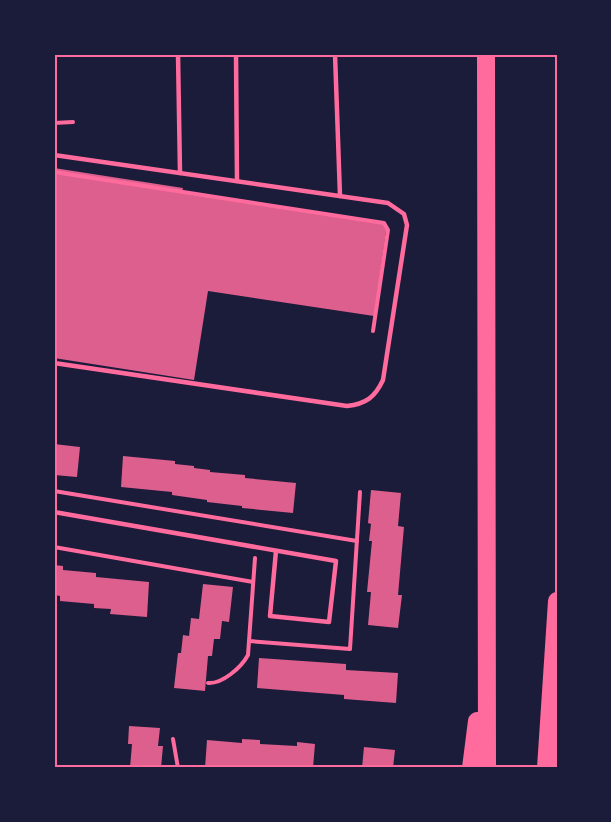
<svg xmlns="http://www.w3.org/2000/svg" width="611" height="822" font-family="'Fira Sans Condensed',sans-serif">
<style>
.building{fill:#dd5f8e}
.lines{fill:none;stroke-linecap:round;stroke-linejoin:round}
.path{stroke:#ff6b9d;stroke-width:4}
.service{stroke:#ff6b9d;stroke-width:4.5}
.motorway{stroke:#ff6b9d;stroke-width:18}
.neatline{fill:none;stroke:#ff6b9d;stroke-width:2}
</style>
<rect width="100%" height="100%" fill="#1b1b3a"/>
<g class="building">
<path d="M 54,168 L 183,188 L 182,193 L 387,224 L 374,316 L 208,291 L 194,380 L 54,358 Z"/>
<path d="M 54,444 L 80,447 L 77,477 L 54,475 Z"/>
<path d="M 123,456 L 175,461 L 175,464 L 194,466 L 194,468 L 210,470 L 210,472 L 245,475 L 245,478 L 296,483 L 293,513 L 242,508 L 242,506 L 207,502 L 207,500 L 172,495 L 172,492 L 121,487 Z"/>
<path d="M 371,490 L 401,493 L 398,526 L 404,527 L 398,595 L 402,595 L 398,628 L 368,625 L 371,592 L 367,592 L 372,541 L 369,541 L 371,524 L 368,523 Z"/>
<path d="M 54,565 L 63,566 L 63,570 L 96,573 L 96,577 L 149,582 L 147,617 L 110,614 L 111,609 L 94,608 L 94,604 L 60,601 L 60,596 L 54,595 Z"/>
<path d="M 203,584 L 233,587 L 229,622 L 222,621 L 220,639 L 214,639 L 212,656 L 208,656 L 205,691 L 174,688 L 178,653 L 181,653 L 183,635 L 189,636 L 191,618 L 199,619 Z"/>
<path d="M 259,658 L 346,664 L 346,670 L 398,673 L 396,703 L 344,699 L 344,695 L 257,688 Z"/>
<path d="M 129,726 L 160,728 L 158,746 L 163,746 L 161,768 L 130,768 L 132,744 L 128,744 Z"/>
<path d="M 242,739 L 260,740 L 260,744 L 297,746 L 297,742 L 315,744 L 313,768 L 205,768 L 207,740 L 242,743 Z"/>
<path d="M 364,747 L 395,750 L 393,768 L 362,768 Z"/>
</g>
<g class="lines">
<g class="path">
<path d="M 54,123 L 73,122"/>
<path d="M 54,172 L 384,223 L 388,230 L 373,331"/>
<path d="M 54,491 L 357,541"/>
<path d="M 54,547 L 253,582"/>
<path d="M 249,641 L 350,649 L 360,492"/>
<path d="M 208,683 C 222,684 241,668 248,655 L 255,558"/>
<path d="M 173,739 L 178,768"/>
</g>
<g class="service">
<path d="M 178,54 L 180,173"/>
<path d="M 236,54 L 237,181"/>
<path d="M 335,54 L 340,196"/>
<path d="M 54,155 L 388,203 L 404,214 L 407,225 L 383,380 C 375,397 366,404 347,406 L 54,363"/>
<path d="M 54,512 L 336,561 L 329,622 L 270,616 L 276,551"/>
</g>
<g class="motorway">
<path d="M 486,54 L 487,768"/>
<path d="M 471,768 L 477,721"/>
<path d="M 546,768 L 557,601"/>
</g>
</g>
<rect width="611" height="822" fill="none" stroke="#1b1b3a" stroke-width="111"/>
<rect x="56" y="56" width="500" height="710" class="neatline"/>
</svg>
